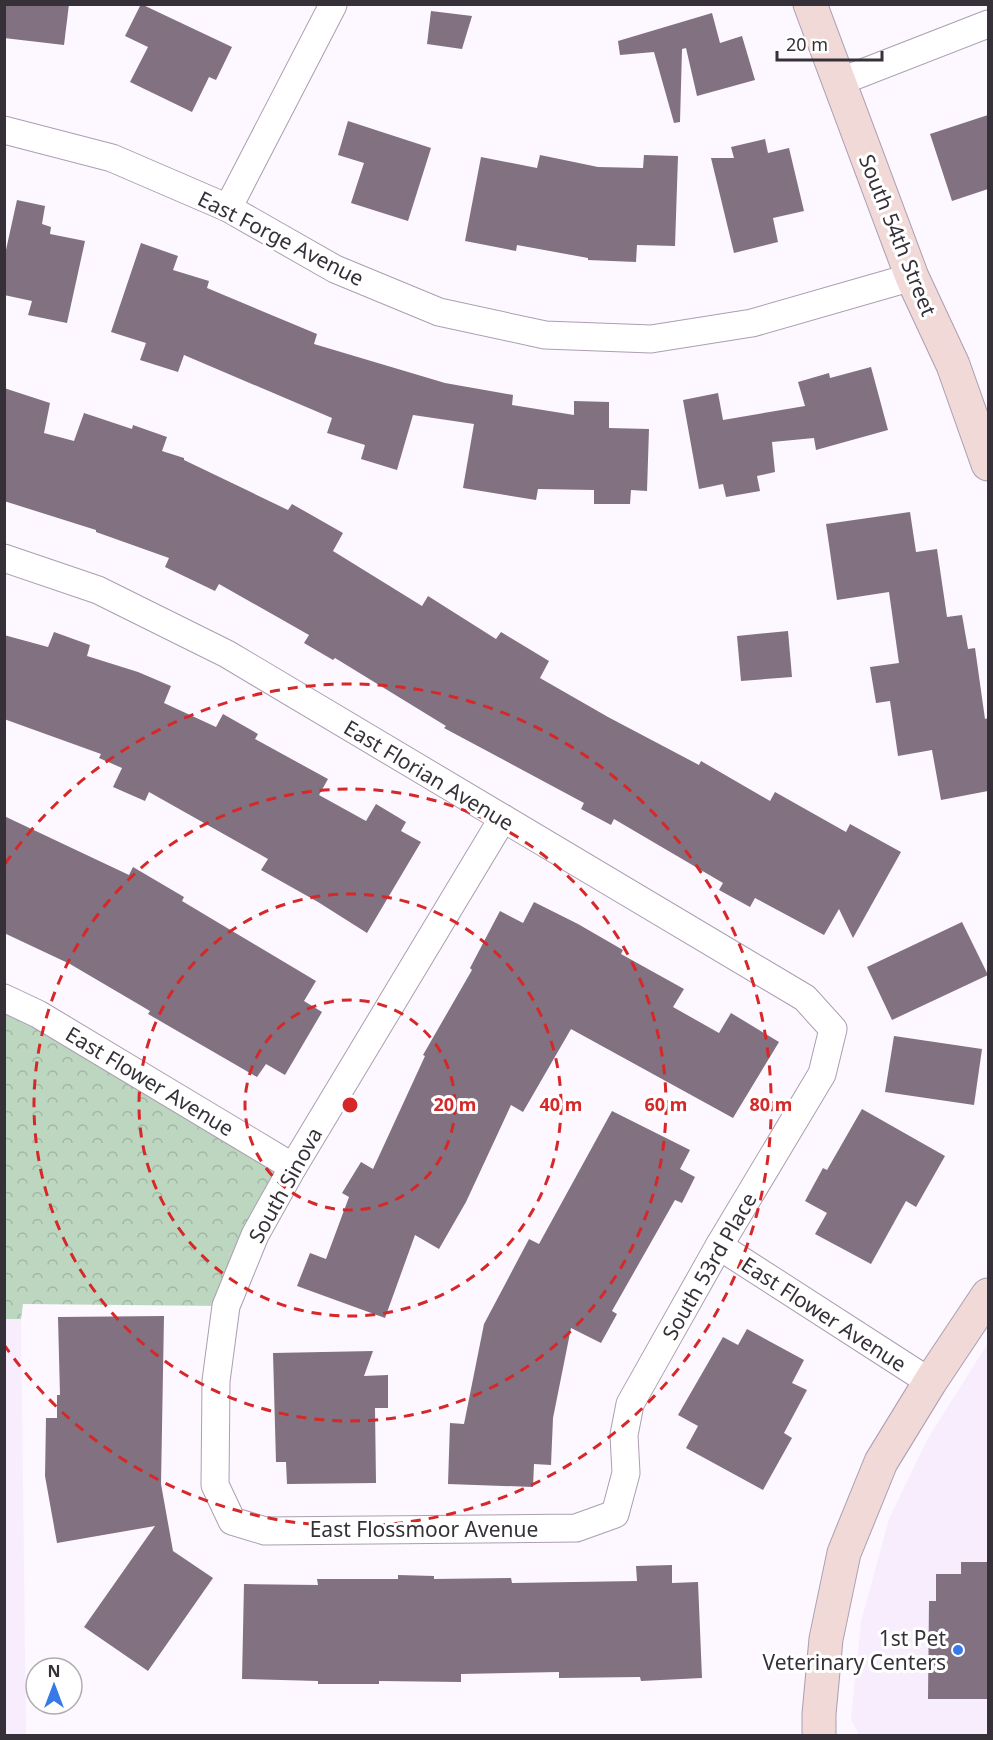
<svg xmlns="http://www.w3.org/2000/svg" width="993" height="1740" font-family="'Noto Sans',sans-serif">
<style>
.built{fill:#f8edfd}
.park{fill:url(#park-crowns)}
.building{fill:#827180}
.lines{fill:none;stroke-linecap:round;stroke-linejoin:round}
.street-casing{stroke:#ab9eb1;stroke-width:29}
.secondary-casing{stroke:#ab9eb1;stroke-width:35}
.street{stroke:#fff;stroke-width:27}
.secondary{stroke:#f0d9d7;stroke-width:33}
.ring{fill:none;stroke:#d62828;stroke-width:3;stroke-dasharray:10 8}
.poi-dot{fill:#3779e7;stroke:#fff;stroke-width:2}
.labels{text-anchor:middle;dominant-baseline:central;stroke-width:6;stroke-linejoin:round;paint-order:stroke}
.street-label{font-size:21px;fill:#363139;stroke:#fff}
.poi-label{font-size:21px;fill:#363139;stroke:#fff;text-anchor:end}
.centre{fill:#d62828;stroke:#fff;stroke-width:3}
.ring-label{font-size:18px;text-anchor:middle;font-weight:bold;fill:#d62828;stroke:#fff;stroke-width:6;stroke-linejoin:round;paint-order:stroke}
</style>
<defs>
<pattern id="park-crowns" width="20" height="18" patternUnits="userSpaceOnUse" patternTransform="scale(1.5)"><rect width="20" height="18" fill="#bcd6bf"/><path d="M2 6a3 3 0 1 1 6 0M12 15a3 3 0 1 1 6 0" fill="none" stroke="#a2b8a5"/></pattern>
</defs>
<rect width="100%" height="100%" fill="#fdf7ff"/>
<g class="built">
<path d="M 4,1319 L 21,1319 L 26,1735 L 5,1736 Z"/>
<path d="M 988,1343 L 988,1735 L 859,1735 L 851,1719 L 861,1622 L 889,1519 L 927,1440 Z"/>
</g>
<path class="park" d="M 4,998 L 293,1167 L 226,1306 L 23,1304 L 21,1319 L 5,1319 Z"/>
<g class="building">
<path d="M 4,4 L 69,4 L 64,45 L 4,38 Z"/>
<path d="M 141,4 L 232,47 L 216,80 L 209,77 L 192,112 L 130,82 L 148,47 L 125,36 Z"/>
<path d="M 431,11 L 472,16 L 462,49 L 427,44 Z"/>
<path d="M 712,13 L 720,43 L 742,36 L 755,80 L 697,96 L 686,48 L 682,49 L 680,122 L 674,123 L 654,52 L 620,55 L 618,41 Z"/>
<path d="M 988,115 L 988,189 L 952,201 L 930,134 Z"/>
<path d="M 348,121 L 431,148 L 408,221 L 351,203 L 364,163 L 338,155 Z"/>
<path d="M 765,139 L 768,153 L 789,148 L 804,211 L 773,218 L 778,242 L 734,253 L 711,158 L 734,158 L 731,147 Z"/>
<path d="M 540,155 L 598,167 L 643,168 L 644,155 L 678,156 L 675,246 L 637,245 L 636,262 L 588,260 L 588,258 L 517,245 L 516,251 L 465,241 L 481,157 L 537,168 Z"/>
<path d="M 17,200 L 45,206 L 42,224 L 51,227 L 50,234 L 85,241 L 67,323 L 28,315 L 32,301 L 4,295 L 4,259 Z"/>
<path d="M 141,243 L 178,256 L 173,270 L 209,281 L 207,288 L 317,334 L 314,344 L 445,383 L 513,395 L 512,405 L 574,415 L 574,401 L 609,402 L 609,428 L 649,429 L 647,491 L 631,490 L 630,504 L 594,504 L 594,490 L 538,489 L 536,500 L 463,488 L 474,424 L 413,415 L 397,470 L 361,459 L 365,445 L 327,433 L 332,418 L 184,355 L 178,372 L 140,360 L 146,343 L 111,332 Z"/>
<path d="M 871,367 L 888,430 L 816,450 L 814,438 L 772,442 L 775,472 L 757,476 L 760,491 L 726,497 L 723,484 L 699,489 L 683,400 L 718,393 L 723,420 L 805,406 L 798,382 L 829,373 L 830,378 Z"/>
<path d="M 4,388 L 50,403 L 44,433 L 74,441 L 84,413 L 132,429 L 133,425 L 167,437 L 162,451 L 184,458 L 184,460 L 288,510 L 292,504 L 343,533 L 333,551 L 422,606 L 428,596 L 496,639 L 501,632 L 549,661 L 540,678 L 608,717 L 699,765 L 701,761 L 770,801 L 775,792 L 846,832 L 850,824 L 901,852 L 853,938 L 839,909 L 824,935 L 755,898 L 750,907 L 719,890 L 723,883 L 614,819 L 611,825 L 581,809 L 584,803 L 444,728 L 446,726 L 335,658 L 333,660 L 304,643 L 309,635 L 219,584 L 215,591 L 165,567 L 169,558 L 96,532 L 96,530 L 4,501 Z"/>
<path d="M 910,512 L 916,552 L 937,549 L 947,617 L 962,615 L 968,649 L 975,648 L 985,719 L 988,718 L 988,791 L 941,800 L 932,750 L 898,756 L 890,701 L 876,703 L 870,667 L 899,663 L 889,592 L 837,600 L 826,524 Z"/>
<path d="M 788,631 L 792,677 L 741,681 L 737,636 Z"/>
<path d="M 54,632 L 90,645 L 87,656 L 138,672 L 171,686 L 164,703 L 216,727 L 223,714 L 258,734 L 255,739 L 328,779 L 319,795 L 366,821 L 376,804 L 406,822 L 401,831 L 421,842 L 367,933 L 318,902 L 261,870 L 268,859 L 149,792 L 145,801 L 113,787 L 122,768 L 99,758 L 101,754 L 4,719 L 4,635 L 48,647 Z"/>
<path d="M 4,816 L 129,875 L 133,867 L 184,897 L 182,901 L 316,981 L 304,1001 L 322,1012 L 285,1075 L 266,1064 L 257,1077 L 148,1014 L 150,1011 L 70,964 L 4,933 Z"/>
<path d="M 534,902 L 578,924 L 623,950 L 621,954 L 684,989 L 673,1007 L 719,1033 L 731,1013 L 779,1042 L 733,1118 L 571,1029 L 523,1112 L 511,1105 L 466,1202 L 439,1249 L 415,1235 L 385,1318 L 297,1286 L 310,1253 L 326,1259 L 349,1197 L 342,1193 L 361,1162 L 373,1169 L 425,1056 L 423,1055 L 472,970 L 470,968 L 500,911 L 523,923 Z"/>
<path d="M 962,922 L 988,975 L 892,1020 L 867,967 Z"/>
<path d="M 894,1036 L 982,1049 L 974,1105 L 885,1092 Z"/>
<path d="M 862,1109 L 945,1156 L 916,1207 L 906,1201 L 871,1264 L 815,1234 L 827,1213 L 805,1201 L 823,1168 L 827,1170 Z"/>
<path d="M 612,1111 L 690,1150 L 680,1169 L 695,1177 L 682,1203 L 675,1200 L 612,1311 L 617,1314 L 601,1343 L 571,1328 L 553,1418 L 551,1465 L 534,1464 L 533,1487 L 448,1484 L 450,1423 L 464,1424 L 484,1324 L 529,1239 L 539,1244 Z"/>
<path d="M 164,1316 L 161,1484 L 173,1551 L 213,1578 L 148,1671 L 84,1627 L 155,1526 L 57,1543 L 45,1476 L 46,1418 L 57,1418 L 57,1395 L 60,1395 L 58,1317 Z"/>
<path d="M 747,1329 L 804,1360 L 792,1383 L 807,1390 L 784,1433 L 792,1438 L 763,1490 L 686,1448 L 698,1426 L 678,1415 L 723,1337 L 738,1345 Z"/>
<path d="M 373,1351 L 364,1376 L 388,1375 L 388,1408 L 375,1408 L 376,1483 L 287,1484 L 286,1462 L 276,1462 L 273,1353 Z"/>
<path d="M 961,1562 L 988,1562 L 988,1699 L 928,1699 L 929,1601 L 936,1601 L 936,1574 L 961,1574 Z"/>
<path d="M 672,1565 L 672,1583 L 698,1582 L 702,1678 L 641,1681 L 640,1677 L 559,1678 L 559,1672 L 461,1674 L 461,1682 L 379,1681 L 379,1684 L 318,1684 L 318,1681 L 242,1679 L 244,1584 L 318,1585 L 317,1579 L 398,1579 L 398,1575 L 434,1576 L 434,1579 L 511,1578 L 512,1583 L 637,1581 L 636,1566 Z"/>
</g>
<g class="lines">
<defs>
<g id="street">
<path d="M 839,82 L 988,24"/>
<path d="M 4,130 L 112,158 L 228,208 L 335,269 L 439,312 L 545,335 L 651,339 L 752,323 L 912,277"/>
<path d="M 228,208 L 333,5"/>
<path d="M 4,558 L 98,590 L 227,654 L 805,998 L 833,1029 L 822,1074 L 719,1246 L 630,1404 L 624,1435 L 626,1473 L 615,1514 L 576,1528 L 265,1531 L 232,1521 L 215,1485 L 216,1381 L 226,1306 L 255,1235 L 293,1167 L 503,818"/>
<path d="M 4,998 L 38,1014 L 293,1167"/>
<path d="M 719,1246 L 930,1382"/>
</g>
<g id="secondary">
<path d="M 810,4 L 912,277 L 953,365 L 988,464"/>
<path d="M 819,1736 L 819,1714 L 826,1639 L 844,1553 L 881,1462 L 930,1382 L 988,1295"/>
</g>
</defs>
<use href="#street" class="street-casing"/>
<use href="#secondary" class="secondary-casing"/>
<use href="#street" class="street"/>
<use href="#secondary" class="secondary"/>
</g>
<g class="ring">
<circle cx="350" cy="1105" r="105"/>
<circle cx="350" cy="1105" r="211"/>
<circle cx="350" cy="1105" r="316"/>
<path d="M5 864A421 421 0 1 1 5 1346"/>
</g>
<circle class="poi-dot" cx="958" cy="1650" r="6"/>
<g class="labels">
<g class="street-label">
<text transform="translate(898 235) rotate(68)">South 54th Street</text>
<text transform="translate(281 238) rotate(27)">East Forge Avenue</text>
<text transform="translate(429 775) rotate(31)">East Florian Avenue</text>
<text transform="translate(150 1081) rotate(31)">East Flower Avenue</text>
<text transform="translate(285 1185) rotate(-61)">South Sinova</text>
<text transform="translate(709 1266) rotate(-60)">South 53rd Place</text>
<text transform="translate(824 1314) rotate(33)">East Flower Avenue</text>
<text x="424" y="1529">East Flossmoor Avenue</text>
</g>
<g class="poi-label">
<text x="946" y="1638">1st Pet<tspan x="946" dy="24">Veterinary Centers</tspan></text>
</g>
</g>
<circle cx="350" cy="1105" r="9" class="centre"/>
<g class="ring-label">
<text x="455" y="1111">20 m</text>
<text x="561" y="1111">40 m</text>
<text x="666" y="1111">60 m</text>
<text x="771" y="1111">80 m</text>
</g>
<rect width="993" height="1740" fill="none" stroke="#363139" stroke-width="12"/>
<g transform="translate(54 1686)"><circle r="28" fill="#ffffff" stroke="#afadb0" stroke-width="1.5"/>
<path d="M0-4.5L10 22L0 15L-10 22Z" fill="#3779e7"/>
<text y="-9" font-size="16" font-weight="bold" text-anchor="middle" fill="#363139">N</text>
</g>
<path d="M777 51v9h105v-9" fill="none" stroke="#363139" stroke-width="3"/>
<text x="786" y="51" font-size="18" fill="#363139" stroke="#ffffff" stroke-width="4.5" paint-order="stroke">20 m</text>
</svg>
